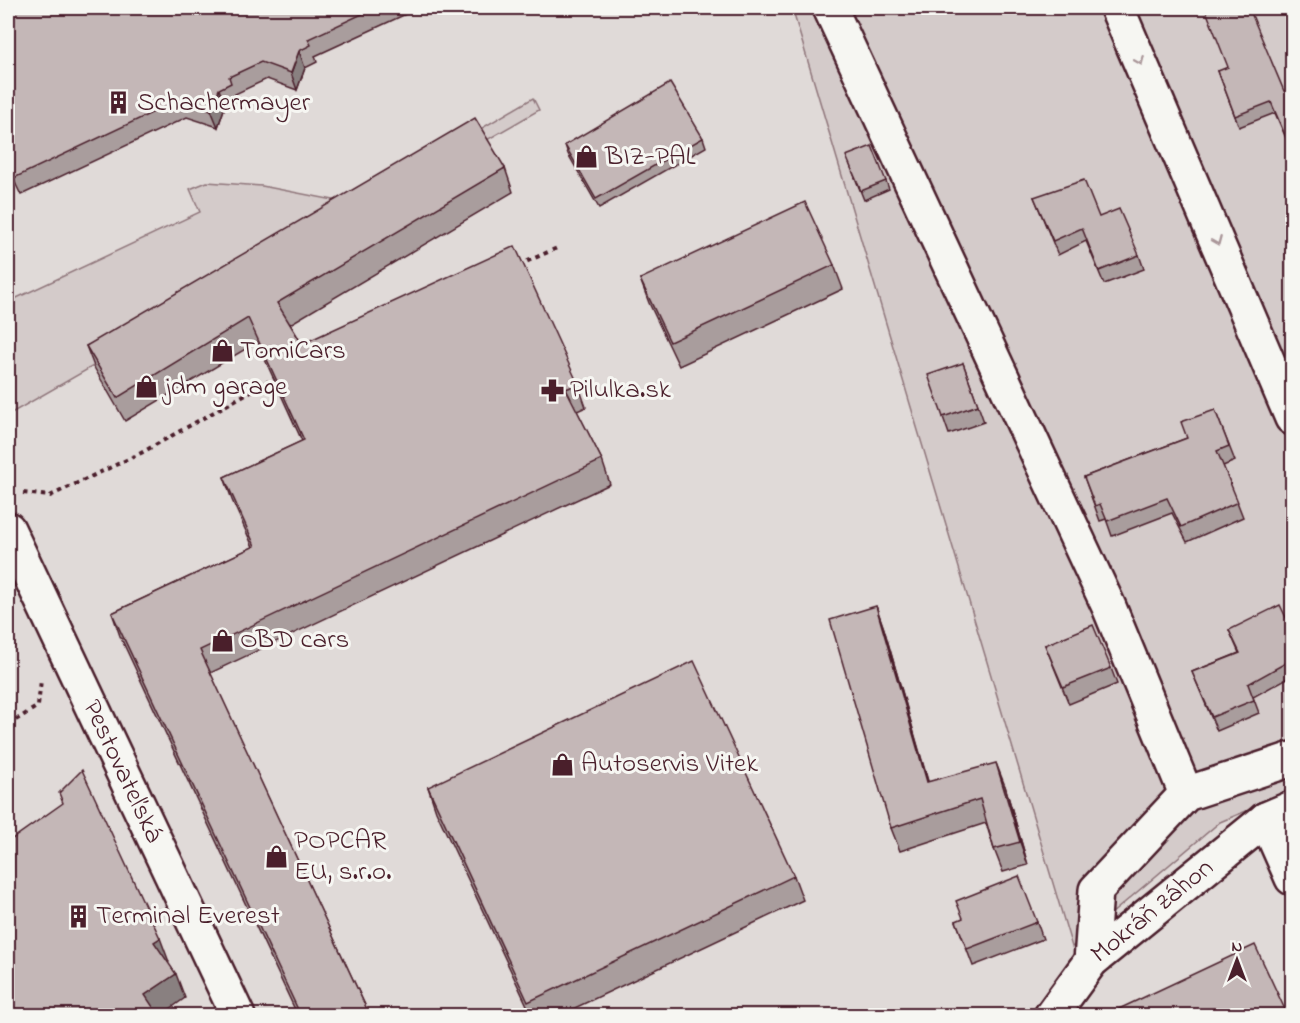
<svg xmlns="http://www.w3.org/2000/svg" width="1300" height="1023" font-family="'Indie Flower',sans-serif">
<style>
.built{fill:#e0dad8}
.green{fill:#d4cbca;stroke:#8f757a;stroke-width:1.5}
.lines{fill:none;stroke-linecap:round;stroke-linejoin:round}
.minor-casing{stroke:#4a1f2b;stroke-width:38}
.path{stroke:#4a1f2b;stroke-width:4;stroke-dasharray:4.5 4.5;stroke-linecap:butt}
.minor{stroke:#f6f6f2;stroke-width:33}
.wall{fill:#a99d9d;stroke:#4a1f2b;stroke-width:1.5}
.shaded-wall{fill:#898080;stroke:#4a1f2b;stroke-width:1.5}
.building{fill:#c4b7b7;stroke:#4a1f2b;stroke-width:1.5}
.oneway{stroke:#a99598}
.labels{text-anchor:middle;dominant-baseline:central;stroke-width:6;stroke-linejoin:round;paint-order:stroke}
.poi-label{font-size:27px;fill:#4a1f2b;stroke:#f6f6f2;text-anchor:start}
.street-label{font-size:27px;fill:#4a1f2b;stroke:#f6f6f2}
</style>
<rect width="100%" height="100%" fill="#ece9e6"/>
<filter id="ink" filterUnits="userSpaceOnUse"><feTurbulence type="fractalNoise" baseFrequency=".0167" numOctaves="2"/><feDisplacementMap in="SourceGraphic" scale="12" xChannelSelector="R" yChannelSelector="G"/><feConvolveMatrix kernelMatrix="1 2 1 2 8 2 1 2 1" color-interpolation-filters="sRGB"/></filter>
<g filter="url(#ink)">
<path class="built" d="M 8,8 L 792,8 L 1072,946 L 1220,822 L 1292,792 L 1292,1015 L 8,1015 Z"/>
<g class="green">
<path d="M 792,8 L 1292,8 L 1292,792 L 1220,822 L 1072,947 Z"/>
<path d="M 533,98 L 539,110 L 8,415 L 8,302 L 200,212 L 190,189 L 207,182 L 262,186 L 354,204 Z"/>
</g>
<g class="lines">
<defs>
<g id="minor">
<path d="M 830,8 L 1109,607 L 1186,794"/>
<path d="M 1117,8 L 1292,418"/>
<path id="s1" d="M 8,529 L 238,1016"/>
<path d="M 1266,819 L 1292,878"/>
<path d="M 1091,961 L 1096,890 L 1186,794 L 1292,759"/>
<path id="s2" d="M 1051,1016 L 1091,961 L 1266,819 L 1292,808"/>
</g>
</defs>
<use href="#minor" class="minor-casing"/>
<g class="path">
<path d="M 519,265 L 557,248"/>
<path d="M 23,493 L 50,496 L 141,453 L 278,376"/>
<path d="M 8,725 L 38,706 L 41,680"/>
<path d="M 1291,1016 L 1289,1011 L 1292,1010"/>
</g>
<use href="#minor" class="minor"/>
</g>
<g class="wall">
<path d="M 8,8 L 419,8 L 315,56 L 317,62 L 305,68 L 297,90 L 267,79 L 235,94 L 238,100 L 225,106 L 218,127 L 187,117 L 21,195 L 8,168 Z"/>
<path d="M 1218,71 L 1284,91 L 1293,88 L 1293,154 L 1275,113 L 1239,127 Z"/>
<path d="M 703,138 L 706,147 L 599,208 L 568,154 L 565,145 Z"/>
<path d="M 850,165 L 886,181 L 889,189 L 864,200 Z"/>
<path d="M 505,168 L 513,192 L 290,324 L 302,344 L 578,384 L 586,407 L 577,411 L 602,460 L 610,484 L 210,673 L 370,1016 L 298,1016 L 120,636 L 112,613 L 253,547 L 232,500 L 224,477 L 302,441 L 257,342 L 125,421 L 95,369 L 86,346 Z"/>
<path d="M 1034,197 L 1099,217 L 1139,255 L 1144,269 L 1104,284 L 1086,241 L 1058,255 Z"/>
<path d="M 834,265 L 843,289 L 679,366 L 649,303 L 640,279 Z"/>
<path d="M 963,363 L 984,422 L 949,434 L 943,417 Z"/>
<path d="M 1215,410 L 1235,461 L 1223,466 L 1243,517 L 1187,542 L 1172,513 L 1112,536 L 1106,519 L 1100,521 L 1084,477 L 1187,438 Z"/>
<path d="M 876,606 L 884,629 L 928,782 L 1005,786 L 1028,865 L 1003,872 L 994,849 L 986,823 L 900,851 L 891,828 Z"/>
<path d="M 1229,630 L 1293,632 L 1293,675 L 1253,697 L 1259,713 L 1217,731 L 1192,672 L 1239,653 Z"/>
<path d="M 1045,645 L 1111,668 L 1117,684 L 1069,704 Z"/>
<path d="M 428,787 L 794,876 L 803,900 L 558,1016 L 532,1016 L 436,811 Z"/>
<path d="M 956,921 L 1037,922 L 1043,939 L 973,966 Z"/>
</g>
<g class="shaded-wall">
<path d="M 299,51 L 305,68 L 297,90 L 291,73 Z"/>
<path d="M 219,89 L 225,106 L 218,127 L 211,110 Z"/>
<path d="M 876,606 L 884,629 L 935,805 L 927,782 Z"/>
<path d="M 996,763 L 1005,786 L 1028,865 L 1020,842 Z"/>
<path d="M 160,938 L 169,962 L 163,966 L 154,942 Z"/>
<path d="M 176,974 L 185,998 L 160,1016 L 153,1016 L 145,995 Z"/>
</g>
<g class="building">
<path d="M 8,8 L 375,8 L 308,39 L 311,45 L 299,51 L 291,73 L 261,62 L 229,77 L 231,83 L 219,89 L 211,110 L 181,99 L 14,178 L 8,163 Z"/>
<path d="M 1205,8 L 1249,8 L 1284,91 L 1293,88 L 1293,142 L 1289,144 L 1271,102 L 1235,116 L 1218,71 L 1228,67 Z"/>
<path d="M 670,83 L 703,138 L 596,199 L 565,145 Z"/>
<path d="M 475,118 L 505,168 L 277,303 L 302,344 L 515,246 L 578,384 L 566,389 L 602,460 L 200,650 L 370,1016 L 301,1016 L 112,613 L 255,546 L 224,477 L 304,440 L 248,318 L 117,398 L 86,346 Z"/>
<path d="M 872,146 L 886,181 L 861,191 L 846,156 Z"/>
<path d="M 1084,180 L 1099,217 L 1119,209 L 1139,255 L 1099,271 L 1082,228 L 1053,241 L 1034,197 Z"/>
<path d="M 805,202 L 834,265 L 670,342 L 640,279 Z"/>
<path d="M 963,363 L 978,405 L 943,417 L 928,375 Z"/>
<path d="M 1215,410 L 1229,446 L 1217,451 L 1238,502 L 1181,527 L 1167,498 L 1107,521 L 1100,504 L 1095,506 L 1084,477 L 1187,438 L 1181,422 Z"/>
<path d="M 1280,605 L 1293,632 L 1293,659 L 1248,684 L 1254,700 L 1212,717 L 1192,672 L 1240,653 L 1229,630 Z"/>
<path d="M 876,606 L 927,782 L 996,763 L 1020,842 L 994,849 L 980,799 L 891,828 L 830,620 Z"/>
<path d="M 1093,625 L 1111,668 L 1063,687 L 1045,645 Z"/>
<path d="M 694,661 L 794,876 L 528,1002 L 428,787 Z"/>
<path d="M 82,770 L 160,938 L 154,942 L 176,974 L 145,995 L 159,1016 L 8,1016 L 8,842 L 63,803 L 59,793 Z"/>
<path d="M 1019,876 L 1037,922 L 967,949 L 956,921 L 963,918 L 956,901 Z"/>
<path d="M 1255,945 L 1288,1016 L 1104,1016 Z"/>
</g>
<defs><path id="oneway-chevron" d="M-2-3.5L2.5 0L-2 3.5" fill="none" stroke-width="1.6" stroke-linecap="round" stroke-linejoin="round" transform="scale(1.5)"/></defs>
<g class="oneway">
<use href="#oneway-chevron" transform="translate(1140 61) rotate(67)"/>
<use href="#oneway-chevron" transform="translate(1217 241) rotate(67)"/>
</g>
</g>
<defs>
<symbol id="building-bare" viewBox="-9 -9 18 18"><path d="M-4-6H4V6H1V3H-1V6H-4ZM-2.5-4.3h1.7v1.8h-1.7ZM.8-4.3h1.7v1.8H.8ZM-2.5-1h1.7V.8h-1.7ZM.8-1h1.7V.8H.8Z" fill="#4a1f2b" stroke="#f6f6f2" stroke-width="2.5" paint-order="stroke"/></symbol>
<symbol id="shop-bare" viewBox="-9 -9 18 18"><path d="M-5-2.5h2.3a2.7 3.5 0 0 1 5.4 0H5L5.5 6h-11ZM-1.5-2.5h3a1.5 2.3 0 0 0-3 0Z" fill="#4a1f2b" stroke="#f6f6f2" stroke-width="2.5" paint-order="stroke"/></symbol>
<symbol id="pharmacy-bare" viewBox="-9 -9 18 18"><path d="M-2-6h4v4h4v4h-4v4h-4v-4h-4v-4h4Z" fill="#4a1f2b" stroke="#f6f6f2" stroke-width="2.5" paint-order="stroke"/></symbol>
</defs>
<g fill-rule="evenodd">
<use href="#building-bare" x="102" y="86" width="33" height="33"/>
<use href="#shop-bare" x="570" y="140" width="33" height="33"/>
<use href="#shop-bare" x="206" y="334" width="33" height="33"/>
<use href="#shop-bare" x="130" y="370" width="33" height="33"/>
<use href="#pharmacy-bare" x="536" y="374" width="33" height="33"/>
<use href="#shop-bare" x="206" y="624" width="33" height="33"/>
<use href="#shop-bare" x="546" y="748" width="33" height="33"/>
<use href="#shop-bare" x="260" y="840" width="33" height="33"/>
<use href="#building-bare" x="62" y="900" width="33" height="33"/>
</g>
<g class="labels">
<g class="poi-label">
<text x="137" y="103">Schachermayer</text>
<text x="605" y="157">BIZ-PAL</text>
<text x="240" y="351">TomiCars</text>
<text x="165" y="387">jdm garage</text>
<text x="570" y="390">Pilulka.sk</text>
<text x="240" y="640">OBD cars</text>
<text x="581" y="764">Autoservis Vitek</text>
<text x="294" y="841">POPCAR<tspan x="294" dy="31">EU, s.r.o.</tspan></text>
<text x="96" y="916">Terminal Everest</text>
</g>
<g class="street-label">
<text stroke="none"><textPath href="#s1" startOffset="268">Pestovateľská</textPath></text>
<text stroke="none"><textPath href="#s2" startOffset="147">Mokráň záhon</textPath></text>
</g>
</g>
<rect width="1300" height="1023" fill="none" stroke="#f6f6f2" stroke-width="30"/>
<rect x="15" y="15" width="1270" height="993" fill="none" stroke="#4a1f2b" stroke-width="2" filter="url(#ink)"/>
<g transform="translate(1237 960)" stroke="#f6f6f2" stroke-width="4.5" paint-order="stroke">
<path d="M0-4.5L10 22L0 15L-10 22Z" fill="#4a1f2b"/>
<text y="-9" font-size="16" font-weight="bold" text-anchor="middle" fill="#4a1f2b">N</text>
</g>
</svg>
